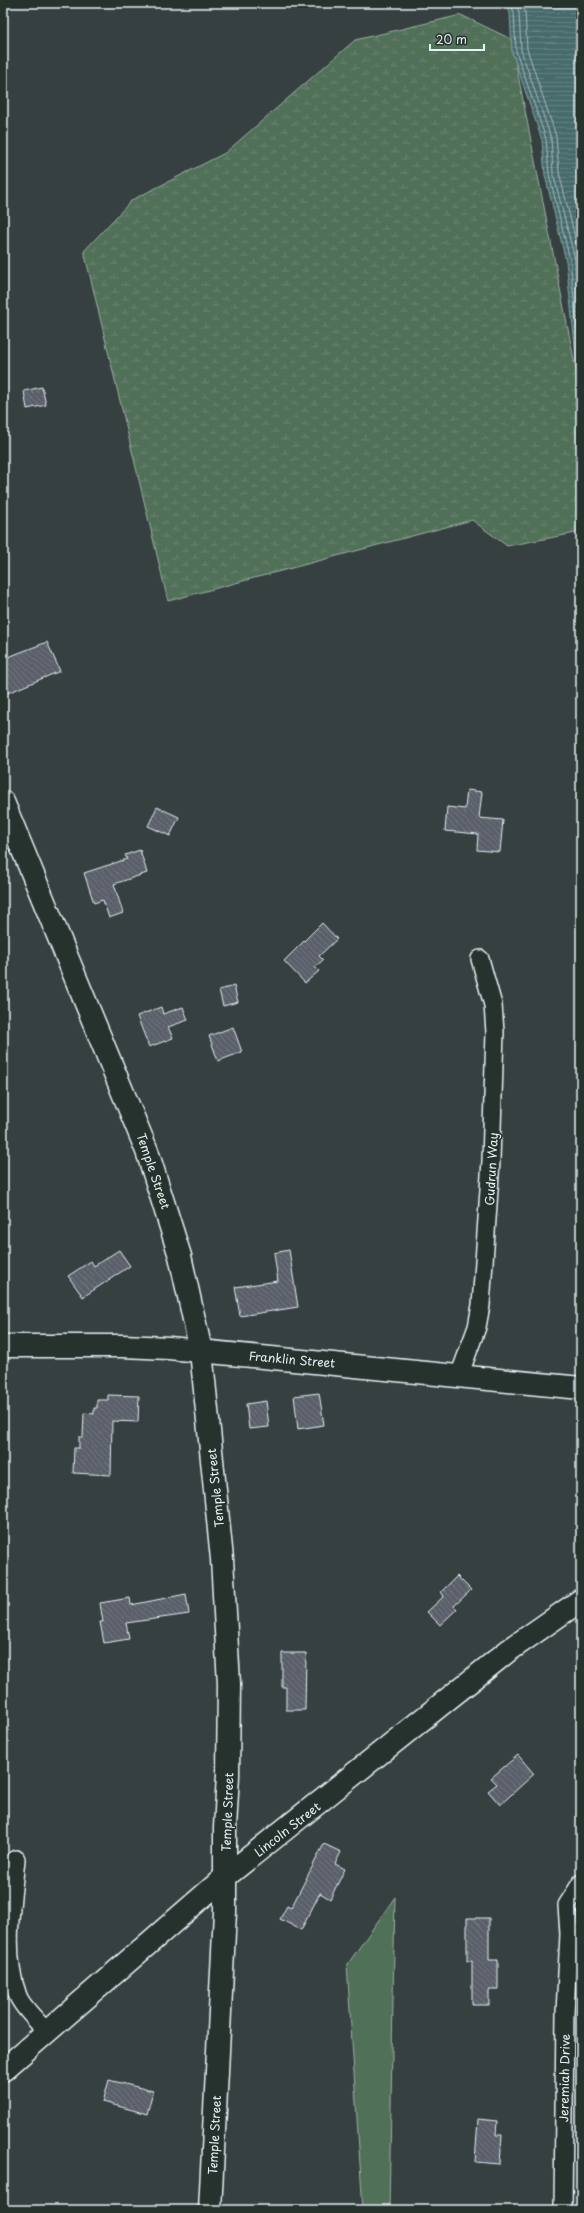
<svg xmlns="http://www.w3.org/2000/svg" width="584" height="2213" font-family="'Playpen Sans',sans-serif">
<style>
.wetland{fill:url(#wetland-marsh);stroke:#9cb0a8}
.green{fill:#516f58;stroke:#9cb0a8}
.water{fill:url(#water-rules);stroke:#87a1a4}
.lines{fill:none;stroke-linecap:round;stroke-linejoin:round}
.shore{stroke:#a8bbc0;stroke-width:1}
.building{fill:url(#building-back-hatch);stroke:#e8f1f8}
.minor-casing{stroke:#e8f1f8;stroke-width:20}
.tertiary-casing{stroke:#e8f1f8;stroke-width:25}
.secondary-casing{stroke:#e8f1f8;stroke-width:25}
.minor{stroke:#26332d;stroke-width:17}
.tertiary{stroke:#26332d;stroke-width:22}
.secondary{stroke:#26332d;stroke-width:22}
.labels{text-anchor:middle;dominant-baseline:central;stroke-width:3;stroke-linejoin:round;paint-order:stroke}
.street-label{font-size:12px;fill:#e8f1f8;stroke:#26332d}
</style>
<defs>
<pattern id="wetland-marsh" width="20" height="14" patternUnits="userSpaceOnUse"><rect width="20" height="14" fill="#516f58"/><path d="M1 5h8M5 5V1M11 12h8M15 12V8" fill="none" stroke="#6a8471"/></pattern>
<pattern id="water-rules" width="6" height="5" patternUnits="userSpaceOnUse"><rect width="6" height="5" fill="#476b6c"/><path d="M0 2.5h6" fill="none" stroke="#628182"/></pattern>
<pattern id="building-back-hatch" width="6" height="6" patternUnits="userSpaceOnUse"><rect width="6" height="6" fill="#5a5e6b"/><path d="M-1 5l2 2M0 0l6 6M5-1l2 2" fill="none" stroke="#727681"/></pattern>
</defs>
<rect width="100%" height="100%" fill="#364040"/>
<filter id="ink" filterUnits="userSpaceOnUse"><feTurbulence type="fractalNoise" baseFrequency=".025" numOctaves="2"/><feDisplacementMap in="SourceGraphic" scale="8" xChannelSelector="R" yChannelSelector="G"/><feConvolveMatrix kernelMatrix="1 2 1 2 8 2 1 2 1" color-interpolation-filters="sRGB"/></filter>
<g filter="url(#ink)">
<path class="wetland" d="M 461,15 L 511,39 L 581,395 L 581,532 L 507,546 L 472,520 L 168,601 L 84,251 L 132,200 L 225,153 L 355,40 Z"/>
<path class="green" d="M 395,1897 L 389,2210 L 363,2210 L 347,1965 Z"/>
<path class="water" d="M 506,3 L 581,3 L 581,381 L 578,374 L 566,261 L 545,175 L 542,140 L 512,52 L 510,13 Z"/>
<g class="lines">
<g class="shore">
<path d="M 510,3 L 514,12 L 516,51 L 546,139 L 549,174 L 570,260 L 581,369"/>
<path d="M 515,3 L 519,12 L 521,50 L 551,138 L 553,173 L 575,259 L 581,320"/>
<path d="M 522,3 L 525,11 L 527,49 L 556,136 L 559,172 L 581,262"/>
</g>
</g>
<g class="building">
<path d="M 42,387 L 46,405 L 27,409 L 24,391 Z"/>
<path d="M 47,642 L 60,671 L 3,695 L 3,659 Z"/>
<path d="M 467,790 L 482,792 L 479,818 L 503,820 L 500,852 L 477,850 L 478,834 L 445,831 L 447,807 L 465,809 Z"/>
<path d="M 157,807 L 179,817 L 170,836 L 148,826 Z"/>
<path d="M 140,850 L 147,873 L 114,884 L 123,913 L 109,918 L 103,900 L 94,903 L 84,873 L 127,859 L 125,855 Z"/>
<path d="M 322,923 L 337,939 L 319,956 L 323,960 L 315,967 L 319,971 L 305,983 L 284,961 Z"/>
<path d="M 234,986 L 238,1002 L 223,1006 L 219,990 Z"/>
<path d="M 161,1007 L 163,1014 L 183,1007 L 188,1020 L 168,1027 L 173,1038 L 149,1047 L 137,1016 Z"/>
<path d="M 233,1027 L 242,1052 L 218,1061 L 209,1036 Z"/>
<path d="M 119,1250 L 130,1266 L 83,1297 L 68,1276 L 91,1261 L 94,1266 Z"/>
<path d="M 289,1250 L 298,1307 L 240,1316 L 235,1287 L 278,1281 L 274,1253 Z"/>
<path d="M 319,1393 L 324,1425 L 298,1429 L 294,1396 Z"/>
<path d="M 108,1395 L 139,1396 L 138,1422 L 112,1421 L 111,1475 L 73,1473 L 74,1448 L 79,1448 L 79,1437 L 83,1437 L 84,1413 L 94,1414 L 94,1408 L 97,1408 L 97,1400 L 108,1400 Z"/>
<path d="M 266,1401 L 269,1427 L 249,1429 L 246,1404 Z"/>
<path d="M 457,1576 L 471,1590 L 454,1606 L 457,1609 L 440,1625 L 427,1612 L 444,1596 L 441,1592 Z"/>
<path d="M 186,1594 L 189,1614 L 126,1623 L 129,1639 L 104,1643 L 100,1622 L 103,1622 L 100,1603 L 130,1598 L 131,1605 Z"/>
<path d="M 282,1653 L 306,1653 L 305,1710 L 286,1710 L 286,1687 L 282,1687 Z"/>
<path d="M 518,1755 L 534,1774 L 500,1805 L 488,1791 L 497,1784 L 491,1778 Z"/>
<path d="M 324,1844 L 341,1852 L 335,1864 L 345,1869 L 330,1899 L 320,1893 L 301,1930 L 280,1919 L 287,1906 L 291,1908 Z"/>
<path d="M 467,1918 L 489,1918 L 489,1960 L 498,1960 L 498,1990 L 489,1990 L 489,2005 L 472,2005 L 472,1961 L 467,1961 Z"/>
<path d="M 109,2080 L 153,2091 L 147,2114 L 103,2102 Z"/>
<path d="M 478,2119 L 497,2121 L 496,2135 L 502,2135 L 500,2164 L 475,2162 Z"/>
</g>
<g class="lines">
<defs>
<g id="minor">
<path d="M 459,1376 L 477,1327 L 481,1305 L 491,1161 L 495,1032 L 493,1005 L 480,959"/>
<path d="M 16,1859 C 12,1903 2,1953 18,1996 C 22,2007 39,2023 47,2032"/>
<path d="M 563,2210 L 565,2013 L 569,1934 L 567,1905 L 581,1883"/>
</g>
<path id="tertiary" d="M 3,1346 L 122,1346 L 169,1348 L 581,1388"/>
<g id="secondary">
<path d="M 3,802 L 147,1151 L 180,1256 L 201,1351 L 222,1559 L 229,1684 L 228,1775 L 225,1828 L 225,1912 L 210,2210"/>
<path d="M 3,2070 L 225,1877 L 508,1651 L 581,1600"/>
</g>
</defs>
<use href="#minor" class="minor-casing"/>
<use href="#tertiary" class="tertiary-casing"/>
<use href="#secondary" class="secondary-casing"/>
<use href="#minor" class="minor"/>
<use href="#tertiary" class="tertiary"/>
<use href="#secondary" class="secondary"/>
</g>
</g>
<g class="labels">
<g class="street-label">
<text transform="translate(491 1169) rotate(-87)">Gudrun Way</text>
<text transform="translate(154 1171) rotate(71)">Temple Street</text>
<text transform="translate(292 1359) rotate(5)">Franklin Street</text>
<text transform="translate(215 1488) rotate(-96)">Temple Street</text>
<text transform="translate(227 1812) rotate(-88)">Temple Street</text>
<text transform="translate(287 1829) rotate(-38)">Lincoln Street</text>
<text transform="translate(564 2078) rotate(-89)">Jeremiah Drive</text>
<text transform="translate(214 2135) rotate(-87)">Temple Street</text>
</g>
</g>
<rect width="584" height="2213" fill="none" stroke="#26332d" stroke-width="16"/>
<rect x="8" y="8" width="568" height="2197" fill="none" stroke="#e8f1f8" stroke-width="1.5" filter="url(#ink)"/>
<path d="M430 44v6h54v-6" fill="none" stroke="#e8f1f8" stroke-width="2"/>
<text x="436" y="44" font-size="12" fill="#e8f1f8" stroke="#26332d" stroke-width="3" paint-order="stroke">20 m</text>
</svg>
